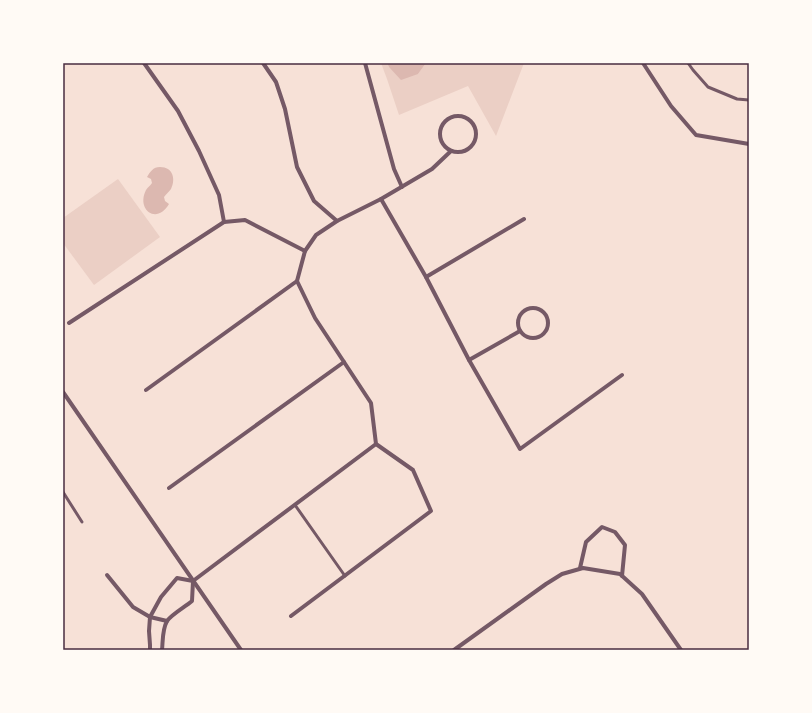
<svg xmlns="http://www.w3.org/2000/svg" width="812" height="713" font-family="Quicksand,sans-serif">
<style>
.green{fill:#ebcfc5}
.water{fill:#dcb8b0}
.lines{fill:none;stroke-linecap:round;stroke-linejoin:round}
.service{stroke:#755966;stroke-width:3}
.minor{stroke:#755966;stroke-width:4}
.neatline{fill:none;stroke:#4a2c40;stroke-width:1.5}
</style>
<rect width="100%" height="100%" fill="#f7e1d7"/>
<g class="green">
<path d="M 381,63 L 387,63 L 389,67 L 418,74 L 426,63 L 524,63 L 496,136 L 468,86 L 399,115 L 387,79 Z"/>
<path d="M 118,179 L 160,237 L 94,285 L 63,243 L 63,218 Z"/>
</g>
<g class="water">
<path d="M 387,63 L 426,63 L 418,74 L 401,80 L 389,67 Z"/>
<path d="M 160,167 C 173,167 176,179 171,189 C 169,192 166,194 164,197 L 165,201 L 169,204 C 157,225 136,210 146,190 C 148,187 150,186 152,183 L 151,179 L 147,177 C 150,172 153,167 160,167 Z"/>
</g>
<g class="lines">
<g class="service">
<path d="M 688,63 L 693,70 L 708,87 L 737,99 L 749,100"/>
<path d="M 63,492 L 82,522"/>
<path d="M 295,505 L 345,576"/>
</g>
<g class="minor">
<path d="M 144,63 L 178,111 L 199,151 L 219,195 L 224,222"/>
<path d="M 263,63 L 276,82 L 285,109 L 297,167 L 314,201 L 337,221"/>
<path d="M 365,63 L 394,169 L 402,187"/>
<path d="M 643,63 L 671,106 L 696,135 L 749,144"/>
<circle cx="458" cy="134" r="18"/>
<path d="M 381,199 L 426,277 L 469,360 L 520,449 L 622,375"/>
<path d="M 426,277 L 524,219"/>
<circle cx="533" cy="323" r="15"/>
<path d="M 69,323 L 224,222 L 245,220 L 305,251"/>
<path d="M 469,360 L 520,331"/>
<path d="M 146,390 L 297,281"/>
<path d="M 63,392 L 241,650"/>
<path d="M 169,488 L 344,362 L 315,318 L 297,281 L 305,251 L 316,235 L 337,221 L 381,199 L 432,169 L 451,151"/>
<path d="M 580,568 L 586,542 L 602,527 L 615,532 L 625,545 L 622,576"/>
<path d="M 107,575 L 133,607 L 150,617 L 167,621"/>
<path d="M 193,581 L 376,444"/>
<path d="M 291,616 L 431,511 L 413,470 L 376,444 L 371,403 L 344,362"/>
<path d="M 150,650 L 150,645 L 149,631 L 150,617 L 161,597 L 177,578 L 193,581 L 192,601 C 185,607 172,614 167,621 C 162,630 163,641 162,650"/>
<path d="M 454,650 L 546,584 L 562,574 L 583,568 L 620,574 L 642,594 L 681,650"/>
</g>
</g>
<rect width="812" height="713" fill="none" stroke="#fffaf5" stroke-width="128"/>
<rect x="64" y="64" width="684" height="585" class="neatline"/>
</svg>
